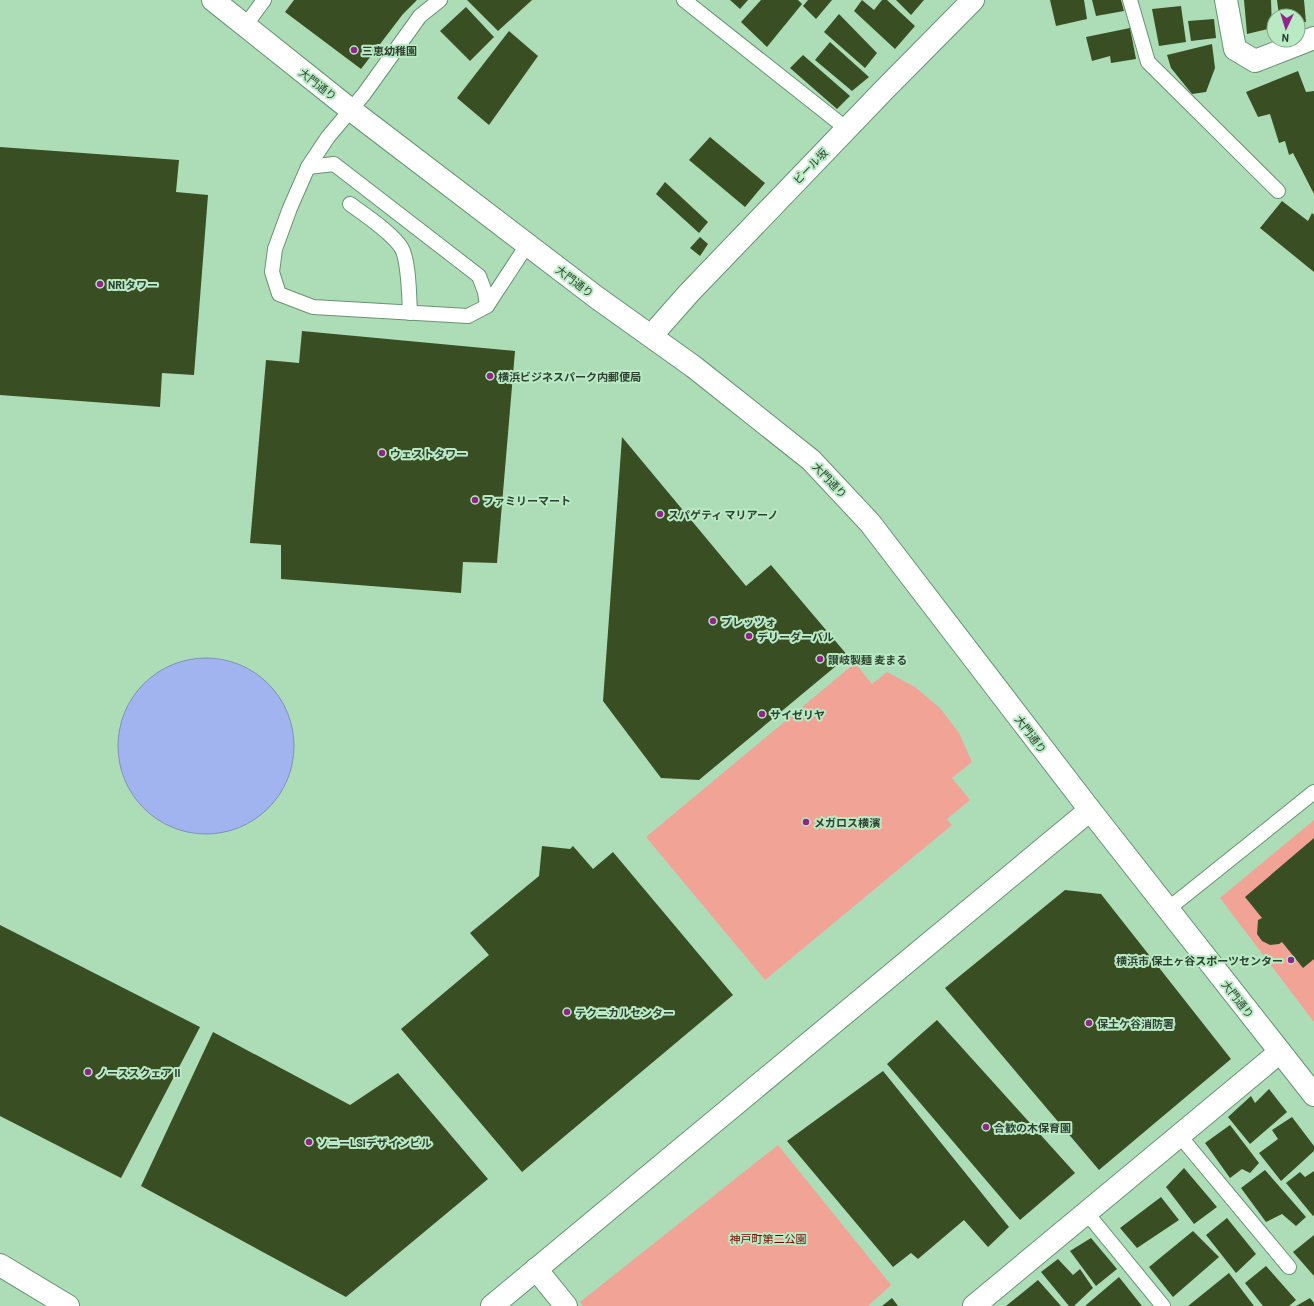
<svg xmlns="http://www.w3.org/2000/svg" width="1314" height="1306" font-family="Barlow,'Noto Sans JP',sans-serif">
<style>
.green{fill:#f1a395}
.water{fill:#a1b4ef;stroke:#7e92b6}
.building{fill:#394e22}
.lines{fill:none;stroke-linecap:round;stroke-linejoin:round}
.service-casing{stroke:#679471;stroke-width:16}
.minor-casing{stroke:#679471;stroke-width:24}
.tertiary-casing{stroke:#679471;stroke-width:24}
.service{stroke:#fff;stroke-width:14}
.minor{stroke:#fff;stroke-width:22}
.tertiary{stroke:#fff;stroke-width:22}
.poi-dot{fill:#902589;stroke:#b9eac3;stroke-width:1.5}
.labels{text-anchor:middle;dominant-baseline:central;stroke-width:4;stroke-linejoin:round;paint-order:stroke}
.poi-label{font-size:11px;font-weight:bold;fill:#2e4132;stroke:#b9eac3;text-anchor:start}
.street-label{font-size:11px;fill:#2e4132;stroke:#b9eac3}
.park-label{font-size:11px;fill:#730600;stroke:#b9eac3}
</style>
<rect width="100%" height="100%" fill="#adddb6"/>
<g class="green">
<path d="M 855,663 L 872,684 L 887,672 L 915,687 L 940,708 L 959,733 L 972,762 L 952,778 L 970,800 L 947,819 L 952,825 L 765,980 L 646,837 Z"/>
<path d="M 1314,820 L 1314,1022 L 1220,898 Z"/>
<path d="M 778,1145 L 891,1285 L 868,1306 L 583,1306 L 580,1302 Z"/>
</g>
<circle class="water" cx="206" cy="746" r="88"/>
<g class="building">
<path d="M 294,0 L 417,0 L 403,14 L 361,69 L 285,12 Z"/>
<path d="M 467,0 L 532,0 L 498,31 Z"/>
<path d="M 730,0 L 748,0 L 740,9 Z"/>
<path d="M 761,0 L 798,0 L 802,4 L 767,47 L 741,22 Z"/>
<path d="M 808,0 L 832,0 L 816,19 L 803,6 Z"/>
<path d="M 862,0 L 874,10 L 882,0 L 887,0 L 915,26 L 895,49 L 854,11 Z"/>
<path d="M 896,0 L 924,0 L 911,15 Z"/>
<path d="M 1050,0 L 1084,0 L 1087,19 L 1056,26 Z"/>
<path d="M 1092,0 L 1121,0 L 1124,11 L 1096,16 Z"/>
<path d="M 1244,0 L 1271,0 L 1272,28 L 1247,34 Z"/>
<path d="M 1277,0 L 1304,0 L 1306,22 L 1298,22 L 1298,16 L 1279,16 Z"/>
<path d="M 1181,6 L 1186,42 L 1159,46 L 1152,9 Z"/>
<path d="M 466,7 L 494,37 L 470,61 L 440,31 Z"/>
<path d="M 839,14 L 877,53 L 865,68 L 824,32 Z"/>
<path d="M 1214,19 L 1216,38 L 1191,41 L 1188,21 Z"/>
<path d="M 1130,28 L 1136,59 L 1111,63 L 1110,56 L 1092,61 L 1086,37 Z"/>
<path d="M 509,31 L 538,56 L 489,125 L 457,98 Z"/>
<path d="M 830,42 L 869,77 L 852,91 L 815,60 Z"/>
<path d="M 1212,44 L 1215,68 L 1206,92 L 1192,94 L 1171,68 L 1167,55 Z"/>
<path d="M 803,55 L 850,96 L 837,109 L 790,68 Z"/>
<path d="M 1298,71 L 1306,92 L 1314,91 L 1314,194 L 1293,153 L 1289,155 L 1285,141 L 1279,143 L 1270,114 L 1258,117 L 1246,92 Z"/>
<path d="M 710,137 L 765,183 L 745,207 L 689,160 Z"/>
<path d="M 0,147 L 179,160 L 176,192 L 208,195 L 194,375 L 162,373 L 160,407 L 0,395 Z"/>
<path d="M 665,182 L 708,222 L 699,233 L 656,194 Z"/>
<path d="M 1282,201 L 1308,221 L 1312,213 L 1314,215 L 1314,272 L 1260,228 Z"/>
<path d="M 700,237 L 708,244 L 700,256 L 690,248 Z"/>
<path d="M 302,331 L 515,351 L 497,563 L 463,562 L 461,593 L 281,579 L 281,545 L 250,543 L 266,360 L 299,363 Z"/>
<path d="M 622,437 L 746,586 L 771,565 L 848,656 L 699,780 L 661,778 L 603,701 Z"/>
<path d="M 1314,838 L 1314,959 L 1303,968 L 1282,942 L 1279,944 L 1270,945 L 1262,941 L 1257,934 L 1258,920 L 1262,918 L 1245,897 Z"/>
<path d="M 542,846 L 570,849 L 573,846 L 593,869 L 613,852 L 733,995 L 522,1172 L 401,1029 L 489,955 L 470,933 L 539,876 Z"/>
<path d="M 1065,890 L 1101,894 L 1231,1059 L 1099,1170 L 945,988 Z"/>
<path d="M 0,925 L 200,1027 L 121,1178 L 0,1116 Z"/>
<path d="M 937,1020 L 1075,1173 L 1020,1220 L 887,1064 Z"/>
<path d="M 213,1032 L 350,1105 L 398,1073 L 488,1179 L 346,1297 L 141,1186 Z"/>
<path d="M 883,1071 L 1009,1227 L 988,1247 L 964,1220 L 918,1259 L 911,1253 L 893,1267 L 787,1141 Z"/>
<path d="M 1269,1089 L 1287,1112 L 1250,1144 L 1228,1117 L 1251,1096 L 1255,1103 Z"/>
<path d="M 1292,1117 L 1314,1146 L 1314,1151 L 1281,1181 L 1259,1153 L 1278,1139 L 1272,1130 Z"/>
<path d="M 1230,1125 L 1259,1163 L 1250,1173 L 1242,1169 L 1230,1178 L 1205,1143 Z"/>
<path d="M 1184,1168 L 1217,1207 L 1194,1224 L 1166,1187 Z"/>
<path d="M 1265,1170 L 1306,1217 L 1296,1226 L 1282,1214 L 1266,1222 L 1241,1188 Z"/>
<path d="M 1314,1171 L 1314,1215 L 1313,1216 L 1286,1183 L 1300,1172 L 1305,1177 Z"/>
<path d="M 1161,1197 L 1179,1220 L 1137,1248 L 1120,1228 Z"/>
<path d="M 1227,1218 L 1256,1254 L 1236,1273 L 1206,1235 Z"/>
<path d="M 1193,1231 L 1219,1257 L 1173,1297 L 1149,1267 Z"/>
<path d="M 1314,1235 L 1314,1276 L 1293,1252 Z"/>
<path d="M 1091,1238 L 1117,1269 L 1096,1286 L 1070,1251 Z"/>
<path d="M 1058,1259 L 1073,1275 L 1080,1269 L 1093,1288 L 1074,1306 L 1069,1306 L 1041,1272 Z"/>
<path d="M 1266,1266 L 1296,1300 L 1289,1306 L 1263,1306 L 1245,1283 Z"/>
<path d="M 1229,1273 L 1254,1306 L 1188,1306 Z"/>
<path d="M 1119,1277 L 1142,1306 L 1085,1306 Z"/>
<path d="M 1038,1280 L 1061,1306 L 1006,1306 Z"/>
<path d="M 892,1298 L 898,1306 L 882,1306 Z"/>
<path d="M 1310,1298 L 1314,1303 L 1314,1306 L 1296,1306 Z"/>
</g>
<g class="lines">
<defs>
<g id="service">
<path d="M 440,0 L 420,16 L 364,94 L 328,137 L 308,167 L 290,208 L 275,249 L 272,272 L 279,294 L 313,307 L 468,316 L 487,306 L 527,245"/>
<path d="M 684,0 L 847,129"/>
<path d="M 1130,0 L 1148,62 L 1278,191"/>
<path d="M 245,26 L 264,0"/>
<path d="M 308,167 L 334,164 L 479,276 L 485,292 L 487,306"/>
<path d="M 350,204 C 364,214 397,236 403,251 C 409,267 409,295 410,313"/>
<path d="M 1168,909 L 1314,792"/>
<path d="M 1179,1135 L 1289,1267"/>
<path d="M 1086,1212 L 1163,1306"/>
</g>
<g id="minor">
<path d="M 1226,0 L 1235,49 L 1255,61 L 1314,38"/>
<path d="M 651,336 L 689,293 L 884,90 L 973,0"/>
<path d="M 0,1265 L 68,1306"/>
<path d="M 536,1269 L 566,1306"/>
<path d="M 974,1306 L 1280,1052"/>
</g>
<g id="tertiary">
<path d="M 213,0 L 351,110 L 596,297 L 694,367 L 811,460 L 870,523 L 1090,810 L 1314,1095"/>
<path d="M 492,1306 L 1090,810"/>
</g>
</defs>
<use href="#service" class="service-casing"/>
<use href="#minor" class="minor-casing"/>
<use href="#tertiary" class="tertiary-casing"/>
<use href="#service" class="service"/>
<use href="#minor" class="minor"/>
<use href="#tertiary" class="tertiary"/>
</g>
<g class="poi-dot">
<circle cx="354" cy="50" r="4"/>
<circle cx="100" cy="284" r="4"/>
<circle cx="490" cy="376" r="4"/>
<circle cx="382" cy="453" r="4"/>
<circle cx="475" cy="500" r="4"/>
<circle cx="660" cy="514" r="4"/>
<circle cx="713" cy="621" r="4"/>
<circle cx="749" cy="636" r="4"/>
<circle cx="820" cy="659" r="4"/>
<circle cx="762" cy="714" r="4"/>
<circle cx="806" cy="822" r="4"/>
<circle cx="1291" cy="960" r="4"/>
<circle cx="567" cy="1012" r="4"/>
<circle cx="1089" cy="1023" r="4"/>
<circle cx="88" cy="1072" r="4"/>
<circle cx="986" cy="1127" r="4"/>
<circle cx="309" cy="1142" r="4"/>
</g>
<g class="labels">
<g class="poi-label">
<text x="362" y="50">三恵幼稚園</text>
<text x="108" y="284">NRIタワー</text>
<text x="498" y="376">横浜ビジネスパーク内郵便局</text>
<text x="390" y="453">ウェストタワー</text>
<text x="483" y="500">ファミリーマート</text>
<text x="668" y="514">スパゲティ マリアーノ</text>
<text x="721" y="621">プレッツォ</text>
<text x="757" y="636">デリーダーバル</text>
<text x="828" y="659">讃岐製麺 麦まる</text>
<text x="770" y="714">サイゼリヤ</text>
<text x="814" y="822">メガロス横濱</text>
<text x="1283" y="960" text-anchor="end">横浜市 保土ヶ谷スポーツセンター</text>
<text x="575" y="1012">テクニカルセンター</text>
<text x="1097" y="1023">保土ケ谷消防署</text>
<text x="96" y="1072">ノーススクェア II</text>
<text x="994" y="1127">合歓の木保育園</text>
<text x="317" y="1142">ソニーLSIデザインビル</text>
</g>
<g class="street-label">
<text transform="translate(318 84) rotate(38)">大門通り</text>
<text transform="translate(810 166) rotate(-46)">ビール坂</text>
<text transform="translate(575 281) rotate(37)">大門通り</text>
<text transform="translate(830 480) rotate(47)">大門通り</text>
<text transform="translate(1031 734) rotate(53)">大門通り</text>
<text transform="translate(1238 999) rotate(52)">大門通り</text>
</g>
<g class="park-label">
<text x="768" y="1238">神戸町第二公園</text>
</g>
</g>
<g transform="translate(1286 28) rotate(184)"><circle r="19" fill="#b9eac3" stroke="#81a689"/>
<path d="M0-3L7 15L0 10L-7 15Z" fill="#902589"/>
<text y="-6" font-size="11" font-weight="bold" text-anchor="middle" fill="#2e4132">N</text>
</g>
</svg>
